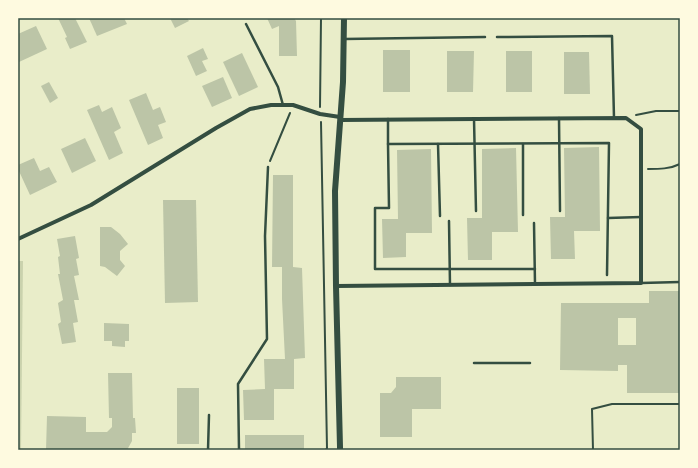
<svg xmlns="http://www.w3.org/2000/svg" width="698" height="468" font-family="Overpass,sans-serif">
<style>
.green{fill:#cad2ad}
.building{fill:#bcc5a7;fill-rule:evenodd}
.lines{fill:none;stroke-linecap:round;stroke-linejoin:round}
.path{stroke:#344e41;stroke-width:2}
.service{stroke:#344e41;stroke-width:2.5}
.minor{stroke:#344e41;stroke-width:4}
.tertiary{stroke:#344e41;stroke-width:6}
.neatline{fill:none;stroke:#344e41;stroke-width:1.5}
</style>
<rect width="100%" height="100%" fill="#e9edc9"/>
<path class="green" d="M 18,261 L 23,261 L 21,450 L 18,450 Z"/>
<g class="building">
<path d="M 58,18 L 75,18 L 87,42 L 70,49 L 65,38 L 67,37 Z"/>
<path d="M 89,18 L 124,18 L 127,24 L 97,36 Z"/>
<path d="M 170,18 L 187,18 L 189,21 L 175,28 Z"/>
<path d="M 267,18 L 294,18 L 296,21 L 297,56 L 279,56 L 279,26 L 272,29 Z"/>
<path d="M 36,26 L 47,49 L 19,62 L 18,59 L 18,34 Z"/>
<path d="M 203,48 L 208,59 L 202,61 L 207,71 L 196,76 L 187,56 Z"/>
<rect x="383" y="50" width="27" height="42"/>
<path d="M 447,51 L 474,51 L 473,92 L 447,92 Z"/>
<rect x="506" y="51" width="26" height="41"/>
<path d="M 564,52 L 589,52 L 590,94 L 564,94 Z"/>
<path d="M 242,53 L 258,87 L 239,96 L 223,62 Z"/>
<path d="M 223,77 L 232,98 L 212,107 L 202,86 Z"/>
<path d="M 49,82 L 58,98 L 50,103 L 41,86 Z"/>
<path d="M 146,93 L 153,110 L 160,107 L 166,122 L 158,125 L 163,138 L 148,145 L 129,100 Z"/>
<path d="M 99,105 L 102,112 L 112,107 L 121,128 L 114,132 L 123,153 L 109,160 L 87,110 Z"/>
<path d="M 85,138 L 96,161 L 72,173 L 61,149 Z"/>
<path d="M 599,147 L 600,231 L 574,231 L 575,259 L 551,259 L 550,217 L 565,217 L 564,148 Z"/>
<path d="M 516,148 L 518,232 L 492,232 L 492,260 L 468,260 L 467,218 L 482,218 L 482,149 Z"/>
<path d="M 431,149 L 432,233 L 406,233 L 406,257 L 383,258 L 382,219 L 398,219 L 397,150 Z"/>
<path d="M 34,158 L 40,171 L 49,167 L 57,182 L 30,195 L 18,169 L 18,165 Z"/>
<path d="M 273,175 L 293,175 L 293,267 L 302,268 L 305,358 L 294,359 L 294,389 L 274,389 L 274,420 L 244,420 L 243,390 L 265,389 L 264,359 L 285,359 L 282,299 L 282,267 L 272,267 Z"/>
<path d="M 163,200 L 196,200 L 198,302 L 165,303 Z"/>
<path d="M 100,227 L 111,227 L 120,234 L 128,244 L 120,251 L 120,260 L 125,266 L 117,276 L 105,267 L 100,266 Z"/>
<path d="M 75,236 L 79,258 L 76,259 L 79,275 L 74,276 L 79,300 L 74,300 L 78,322 L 73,323 L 76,342 L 62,344 L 58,324 L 61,322 L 58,303 L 63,300 L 58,274 L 60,274 L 58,257 L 60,256 L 57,239 Z"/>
<path d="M 649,291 L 680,291 L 680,393 L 627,393 L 627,365 L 618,365 L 618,371 L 560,370 L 561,303 L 649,303 ZM 618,318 L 636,318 L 636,345 L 618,345 Z"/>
<path d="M 104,323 L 129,324 L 129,341 L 125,341 L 125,347 L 112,346 L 112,341 L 104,341 Z"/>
<path d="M 108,373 L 132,373 L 133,418 L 135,418 L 136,433 L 132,433 L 132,441 L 127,450 L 46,450 L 47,416 L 86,417 L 86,432 L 107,432 L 112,427 L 112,418 L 109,418 Z"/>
<path d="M 396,377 L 441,377 L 441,409 L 412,409 L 412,437 L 380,437 L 380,393 L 391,393 L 396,387 Z"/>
<rect x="177" y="388" width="22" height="56"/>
<rect x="245" y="435" width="59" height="15"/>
</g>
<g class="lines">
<g class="path">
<path d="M 320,107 L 321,18"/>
<path d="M 636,115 L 656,111 L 680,111"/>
<path d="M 321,122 L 327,448 L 326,450"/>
<path d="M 270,161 L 290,113"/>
<path d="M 648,169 C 659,169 670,169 680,164"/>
<path d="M 593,450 L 592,409 L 612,404 L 680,404"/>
</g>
<g class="service">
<path d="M 246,24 L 278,87 L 283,105"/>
<path d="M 497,37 L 612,36 L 614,118"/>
<path d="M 344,39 L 485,37"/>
<path d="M 559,118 L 560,211"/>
<path d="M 388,119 L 388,144"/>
<path d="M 474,119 L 476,211"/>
<path d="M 438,144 L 440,216"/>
<path d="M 523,144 L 523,215"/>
<path d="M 608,218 L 641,217"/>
<path d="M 449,221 L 450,285"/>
<path d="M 534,223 L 535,284"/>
<path d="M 535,269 L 375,269 L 375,208 L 389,208 L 388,144 L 609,143 L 607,275"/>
<path d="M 641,283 L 680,282"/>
<path d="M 474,363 L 530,363"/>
<path d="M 208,450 L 209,415"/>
<path d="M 239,450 L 238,384 L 267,339 L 265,236 L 268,167"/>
</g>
<g class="minor">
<path d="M 18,239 L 91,205 L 216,128 L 250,109 L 271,105 L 293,105 L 320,114 L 340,117"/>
<path d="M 336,286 L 641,283 L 641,129 L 626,118 L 340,120"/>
</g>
<path class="tertiary" d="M 340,450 L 340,447 L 336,286 L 335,191 L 343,82 L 344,18"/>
</g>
<rect width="698" height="468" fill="none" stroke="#fefae0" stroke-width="38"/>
<rect x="19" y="19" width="660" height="430" class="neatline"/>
</svg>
